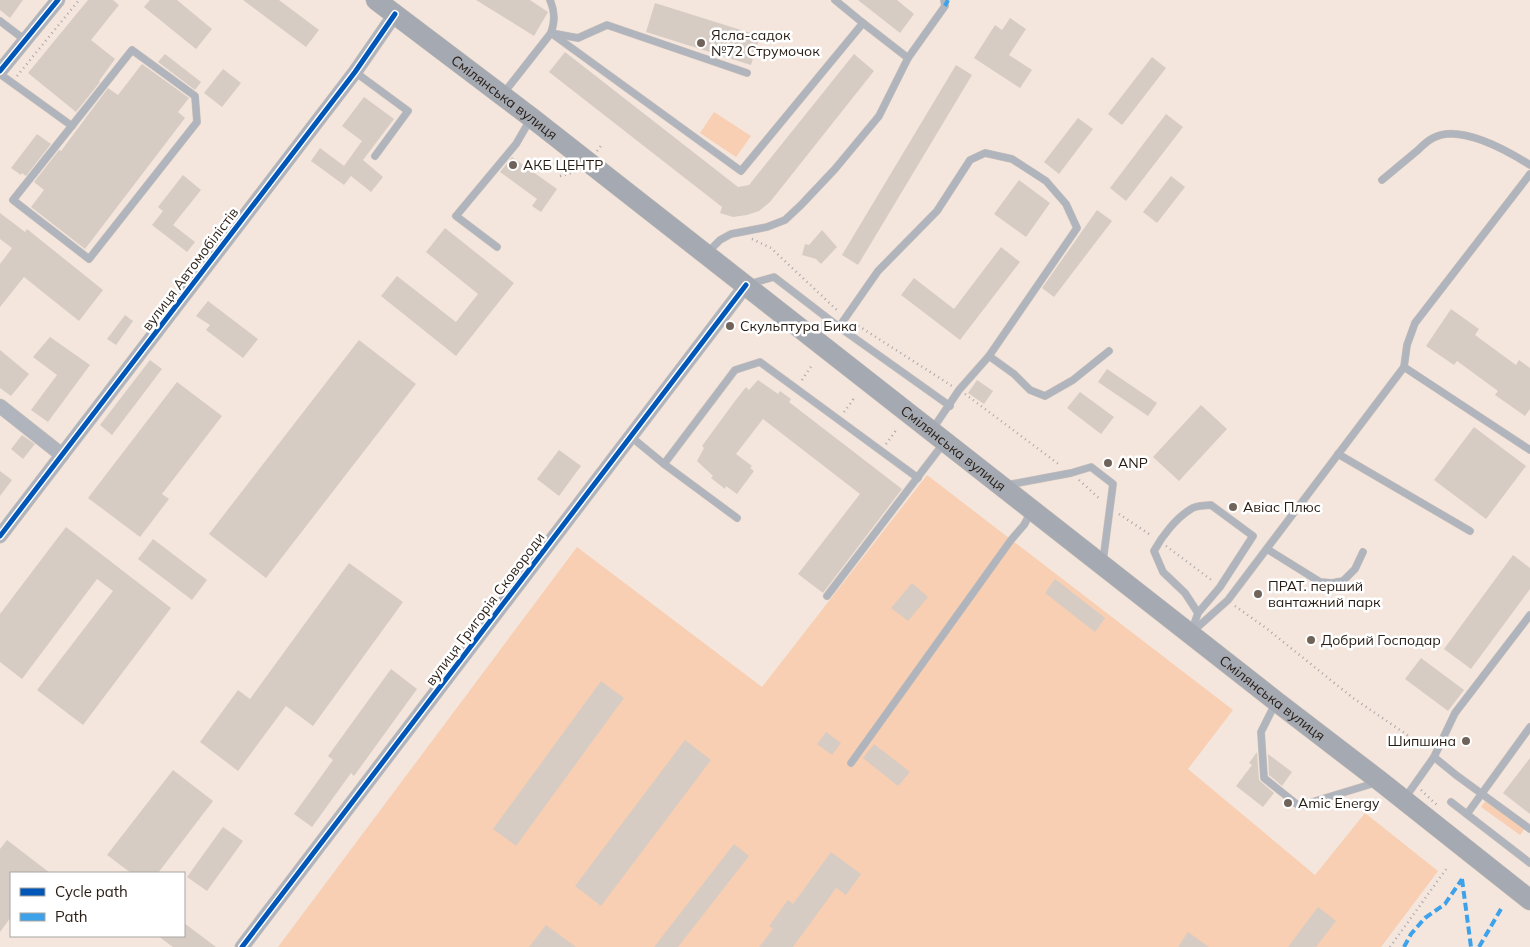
<svg xmlns="http://www.w3.org/2000/svg" width="1530" height="947" font-family="Mulish,sans-serif">
<style>
.green{fill:#f8cfb2}
.building{fill:#d7ccc3}
.lines{fill:none;stroke-linecap:round;stroke-linejoin:round}
.lane-casing{stroke:#cec3ba;stroke-width:8}
.street-casing{stroke:#cec3ba;stroke-width:15}
.secondary-casing{stroke:#cec3ba;stroke-width:21}
.path{stroke:#a8a6a9;stroke-width:2.5;stroke-dasharray:1 4;stroke-linecap:butt}
.lane{stroke:#b0b4bc;stroke-width:7}
.street{stroke:#b0b4bc;stroke-width:14}
.secondary{stroke:#a4a9b2;stroke-width:20}
.quiet{stroke:#3ea2ea;stroke-width:4;stroke-dasharray:8 4;stroke-linecap:butt}
.cycleway-casing{stroke:#fff;stroke-width:8}
.cycleway{stroke:#0057b8;stroke-width:5}
.poi-dot{fill:#6f635a;stroke:#fff;stroke-width:2}
.labels{text-anchor:middle;dominant-baseline:central;stroke-width:5;stroke-linejoin:round;paint-order:stroke}
.poi-label{font-size:14px;fill:#281d14;stroke:#fff;text-anchor:start}
.street-label{font-size:14px;fill:#281d14;stroke:#fff}
</style>
<rect width="100%" height="100%" fill="#f4e6dd"/>
<g class="green">
<path d="M 714,112 L 751,136 L 736,157 L 700,133 Z"/>
<path d="M 927,475 L 1233,710 L 1188,769 L 1315,875 L 1365,813 L 1438,871 L 1381,947 L 278,947 L 577,547 L 762,687 Z"/>
<path d="M 1486,800 L 1525,828 L 1520,835 L 1481,807 Z"/>
</g>
<g class="building">
<path d="M 0,0 L 23,0 L 10,18 L 0,10 Z"/>
<path d="M 88,0 L 113,0 L 119,5 L 91,40 L 115,59 L 99,81 L 100,82 L 76,112 L 28,73 Z"/>
<path d="M 150,0 L 177,0 L 212,29 L 196,49 L 144,7 Z"/>
<path d="M 243,0 L 279,0 L 319,30 L 306,47 Z"/>
<path d="M 476,0 L 530,0 L 548,12 L 534,36 Z"/>
<path d="M 858,0 L 897,0 L 914,14 L 900,33 Z"/>
<path d="M 655,3 L 760,36 L 751,65 L 646,32 Z"/>
<path d="M 1010,18 L 1026,29 L 1009,55 L 1032,70 L 1020,88 L 974,58 L 995,25 L 1002,30 Z"/>
<path d="M 565,52 L 738,187 L 749,185 L 854,54 L 874,71 L 770,202 L 759,211 L 747,215 L 733,217 L 720,213 L 722,207 L 549,72 Z"/>
<path d="M 165,54 L 201,82 L 195,90 L 158,62 Z"/>
<path d="M 1152,57 L 1166,68 L 1122,125 L 1108,114 Z"/>
<path d="M 142,64 L 189,98 L 178,112 L 185,118 L 85,249 L 31,207 L 44,190 L 34,182 L 59,150 L 61,151 L 108,88 L 118,95 Z"/>
<path d="M 956,65 L 972,75 L 858,265 L 842,255 Z"/>
<path d="M 223,69 L 241,83 L 222,107 L 204,93 Z"/>
<path d="M 364,97 L 394,119 L 363,160 L 383,177 L 371,192 L 351,176 L 344,185 L 311,161 L 320,148 L 344,166 L 362,141 L 342,126 Z"/>
<path d="M 1166,114 L 1183,127 L 1126,201 L 1110,188 Z"/>
<path d="M 1078,118 L 1093,129 L 1059,174 L 1044,162 Z"/>
<path d="M 37,134 L 51,144 L 26,176 L 22,173 L 21,175 L 11,168 Z"/>
<path d="M 512,157 L 557,189 L 541,212 L 532,206 L 537,199 L 500,172 Z"/>
<path d="M 183,175 L 201,190 L 173,225 L 195,242 L 187,252 L 152,225 L 163,211 L 158,207 Z"/>
<path d="M 1171,176 L 1185,187 L 1157,223 L 1143,212 Z"/>
<path d="M 1019,180 L 1050,203 L 1026,237 L 994,214 Z"/>
<path d="M 1097,210 L 1112,221 L 1054,297 L 1042,288 Z"/>
<path d="M 0,213 L 25,232 L 27,229 L 103,290 L 79,321 L 24,277 L 0,307 L 0,264 L 12,248 L 0,239 Z"/>
<path d="M 445,228 L 514,283 L 456,356 L 381,296 L 397,276 L 456,322 L 478,294 L 426,252 Z"/>
<path d="M 822,230 L 837,247 L 821,264 L 816,259 L 802,255 L 805,244 L 809,245 Z"/>
<path d="M 1001,247 L 1020,262 L 960,340 L 901,295 L 914,278 L 954,309 Z"/>
<path d="M 208,301 L 258,339 L 243,358 L 206,330 L 210,325 L 196,316 Z"/>
<path d="M 1451,309 L 1479,329 L 1475,335 L 1516,365 L 1519,360 L 1530,368 L 1530,409 L 1525,416 L 1495,395 L 1498,391 L 1457,361 L 1454,365 L 1426,346 Z"/>
<path d="M 125,315 L 133,321 L 116,345 L 107,339 Z"/>
<path d="M 50,337 L 90,365 L 48,422 L 31,410 L 57,375 L 33,357 Z"/>
<path d="M 359,340 L 416,384 L 266,578 L 209,534 Z"/>
<path d="M 0,350 L 29,374 L 11,396 L 0,388 Z"/>
<path d="M 150,360 L 162,369 L 112,435 L 100,425 Z"/>
<path d="M 1107,369 L 1157,403 L 1148,416 L 1098,382 Z"/>
<path d="M 758,380 L 778,394 L 780,391 L 791,399 L 789,402 L 902,489 L 823,593 L 798,574 L 860,494 L 763,419 L 736,454 L 752,466 L 750,468 L 754,471 L 737,494 L 726,486 L 725,489 L 711,478 L 713,476 L 697,461 L 704,448 L 702,446 L 735,401 L 746,387 L 749,390 Z"/>
<path d="M 977,380 L 993,391 L 984,404 L 968,393 Z"/>
<path d="M 177,382 L 222,416 L 162,494 L 169,499 L 140,537 L 88,498 Z"/>
<path d="M 1080,392 L 1114,417 L 1101,434 L 1067,408 Z"/>
<path d="M 1201,405 L 1227,429 L 1179,481 L 1153,457 Z"/>
<path d="M 1474,427 L 1526,466 L 1486,519 L 1434,480 Z"/>
<path d="M 22,435 L 35,444 L 23,459 L 11,449 Z"/>
<path d="M 559,450 L 581,466 L 559,496 L 537,479 Z"/>
<path d="M 0,471 L 12,480 L 0,496 Z"/>
<path d="M 66,527 L 171,608 L 83,725 L 37,690 L 113,591 L 97,579 L 22,679 L 0,662 L 0,614 Z"/>
<path d="M 153,539 L 207,580 L 192,600 L 138,559 Z"/>
<path d="M 1513,555 L 1530,568 L 1530,589 L 1471,669 L 1444,649 Z"/>
<path d="M 349,563 L 403,602 L 313,726 L 286,706 L 238,771 L 200,742 L 238,690 L 250,699 Z"/>
<path d="M 1055,579 L 1105,618 L 1095,632 L 1045,593 Z"/>
<path d="M 912,583 L 928,597 L 908,621 L 891,608 Z"/>
<path d="M 1421,658 L 1464,690 L 1448,711 L 1405,679 Z"/>
<path d="M 391,669 L 417,689 L 354,776 L 351,773 L 312,827 L 294,814 L 333,760 L 328,756 Z"/>
<path d="M 601,681 L 624,698 L 516,846 L 493,829 Z"/>
<path d="M 826,732 L 841,743 L 832,755 L 817,744 Z"/>
<path d="M 685,740 L 711,760 L 601,906 L 575,886 Z"/>
<path d="M 874,744 L 910,772 L 898,786 L 863,758 Z"/>
<path d="M 1257,752 L 1259,780 L 1274,793 L 1263,807 L 1236,786 L 1252,765 L 1249,763 Z"/>
<path d="M 1268,754 L 1292,772 L 1282,786 L 1269,775 Z"/>
<path d="M 1530,758 L 1530,814 L 1503,793 Z"/>
<path d="M 173,770 L 213,801 L 158,873 L 131,873 L 107,855 Z"/>
<path d="M 223,827 L 243,841 L 207,891 L 187,877 Z"/>
<path d="M 7,840 L 50,873 L 11,873 L 11,917 L 0,932 L 0,849 Z"/>
<path d="M 734,844 L 749,856 L 678,947 L 654,947 Z"/>
<path d="M 831,852 L 861,874 L 846,895 L 836,888 L 793,947 L 759,947 L 773,929 L 769,926 L 788,900 L 793,904 Z"/>
<path d="M 1318,907 L 1336,921 L 1316,947 L 1288,947 Z"/>
<path d="M 184,923 L 216,947 L 173,947 L 158,936 L 184,936 Z"/>
<path d="M 546,925 L 576,947 L 529,947 Z"/>
<path d="M 1188,932 L 1209,947 L 1178,947 Z"/>
</g>
<g class="lines">
<defs>
<g id="lane">
<path d="M 835,0 L 863,23"/>
<path d="M 0,21 L 25,40"/>
<path d="M 132,50 L 195,96 L 197,122 L 89,259 L 13,200 Z"/>
<path d="M 355,72 L 408,111 L 375,156"/>
<path d="M 747,73 L 607,25 L 578,38 L 551,33 L 741,171 L 863,23 L 908,58"/>
<path d="M 0,74 L 72,126"/>
<path d="M 503,94 L 551,33 C 555,21 555,12 550,0"/>
<path d="M 1382,180 C 1394,170 1406,160 1418,150 C 1422,146 1427,141 1433,138 C 1459,123 1508,151 1530,165"/>
<path d="M 497,247 L 456,216 L 516,144 L 530,120"/>
<path d="M 708,252 L 720,240 L 731,234 L 767,227 L 785,220 L 801,205 L 835,169 L 879,116 L 908,58 L 945,6 L 944,0"/>
<path d="M 749,284 L 774,277 L 839,327 L 950,406"/>
<path d="M 839,327 L 878,271 L 937,211 L 970,160 L 985,153 L 1012,159 L 1046,181 L 1066,204 L 1077,228 L 989,356 L 959,390 L 932,430"/>
<path d="M 989,356 L 1014,374 L 1030,390 L 1045,396 L 1073,380 L 1109,351"/>
<path d="M 1404,367 L 1407,345 L 1415,323 L 1530,174"/>
<path d="M 630,436 L 664,464 L 737,518"/>
<path d="M 1338,454 L 1470,531"/>
<path d="M 664,464 L 735,370 L 760,362 L 918,478"/>
<path d="M 1007,485 L 1071,473 L 1091,467 L 1113,484 L 1103,561"/>
<path d="M 1267,549 L 1320,582 L 1332,583 L 1343,581 L 1355,569 L 1363,552"/>
<path d="M 827,596 L 943,444"/>
<path d="M 1191,633 L 1228,600 L 1404,367 L 1530,450"/>
<path d="M 1191,633 L 1198,613 L 1220,587 L 1253,536 L 1211,505 C 1205,506 1196,505 1191,509 C 1176,518 1162,536 1154,551 L 1163,572 L 1185,593 L 1198,613"/>
<path d="M 1276,702 L 1261,732 L 1264,778 L 1299,806 L 1378,782"/>
<path d="M 1434,757 L 1456,775 L 1530,829"/>
<path d="M 851,763 L 1011,540 L 1024,525 L 1031,512"/>
<path d="M 1405,798 L 1434,757 L 1455,713 L 1530,615"/>
<path d="M 1451,802 L 1530,863"/>
<path d="M 1467,814 L 1530,727"/>
</g>
<g id="street">
<path d="M 0,71 L 58,0"/>
<path d="M 0,406 L 62,455"/>
<path d="M 0,536 L 355,72 L 395,14"/>
<path d="M 242,947 L 746,285"/>
</g>
<g id="secondary">
<path id="s1" d="M 376,0 L 532,118 L 1277,702 L 1380,781 L 1530,900"/>
</g>
</defs>
<use href="#lane" class="lane-casing"/>
<use href="#street" class="street-casing"/>
<use href="#secondary" class="secondary-casing"/>
<g class="path">
<path d="M 17,76 L 79,0"/>
<path d="M 597,151 L 603,143"/>
<path d="M 560,176 L 575,172"/>
<path d="M 752,239 L 771,248 L 839,312"/>
<path d="M 854,323 L 952,386"/>
<path d="M 802,380 L 812,365"/>
<path d="M 965,394 L 1061,466"/>
<path d="M 844,412 L 855,397"/>
<path d="M 886,444 L 897,429"/>
<path d="M 1079,480 L 1101,500"/>
<path d="M 1119,514 L 1152,536"/>
<path d="M 1166,546 L 1214,582"/>
<path d="M 1235,606 L 1266,628 L 1353,698 L 1419,743 L 1426,750"/>
<path d="M 1421,790 L 1439,807"/>
<path d="M 1390,947 L 1447,868"/>
</g>
<use href="#lane" class="lane"/>
<use href="#street" class="street"/>
<use href="#secondary" class="secondary"/>
<g class="quiet">
<path d="M 945,6 L 948,0"/>
<path d="M 1462,879 L 1471,947"/>
<path d="M 1404,947 L 1411,934 L 1425,918 L 1445,904 L 1462,879"/>
<path d="M 1479,947 L 1501,909"/>
</g>
<defs>
<g id="cycleway">
<path d="M 0,71 L 58,0"/>
<path d="M 0,536 L 355,72 L 395,14"/>
<path d="M 242,947 L 746,285"/>
</g>
</defs>
<use href="#cycleway" class="cycleway-casing"/>
<use href="#cycleway" class="cycleway"/>
</g>
<g class="poi-dot">
<circle cx="701" cy="43" r="5"/>
<circle cx="513" cy="165" r="5"/>
<circle cx="730" cy="326" r="5"/>
<circle cx="1108" cy="463" r="5"/>
<circle cx="1233" cy="507" r="5"/>
<circle cx="1258" cy="594" r="5"/>
<circle cx="1311" cy="640" r="5"/>
<circle cx="1466" cy="741" r="5"/>
<circle cx="1288" cy="803" r="5"/>
</g>
<g class="labels">
<g class="poi-label">
<text x="711" y="35">Ясла-садок<tspan x="711" dy="16">№72 Струмочок</tspan></text>
<text x="523" y="165">АКБ ЦЕНТР</text>
<text x="740" y="326">Cкульптура Бика</text>
<text x="1118" y="463">ANP</text>
<text x="1243" y="507">Авіас Плюс</text>
<text x="1268" y="586">ПРАТ. перший<tspan x="1268" dy="16">вантажний парк</tspan></text>
<text x="1321" y="640">Добрий Господар</text>
<text x="1456" y="741" text-anchor="end">Шипшина</text>
<text x="1298" y="803">Amic Energy</text>
</g>
<g class="street-label">
<text stroke="none"><textPath href="#s1" startOffset="161">Смілянська вулиця</textPath></text>
<text transform="translate(190 269) rotate(-53)">вулиця Автомобілістів</text>
<text stroke="none"><textPath href="#s1" startOffset="731">Смілянська вулиця</textPath></text>
<text transform="translate(485 609) rotate(-53)">вулиця Григорія Сковороди</text>
<text stroke="none"><textPath href="#s1" startOffset="1136">Смілянська вулиця</textPath></text>
</g>
</g>
<rect x="10" y="872" width="175" height="65" fill="#ffffff" stroke="#a9a5a1"/>
<rect x="20" y="888" width="25" height="8" fill="#0057b8" stroke="#a9a5a1"/>
<text x="55" y="897" font-size="15" fill="#281d14">Cycle path</text>
<rect x="20" y="913" width="25" height="8" fill="#3ea2ea" stroke="#a9a5a1"/>
<text x="55" y="922" font-size="15" fill="#281d14">Path</text>
</svg>
